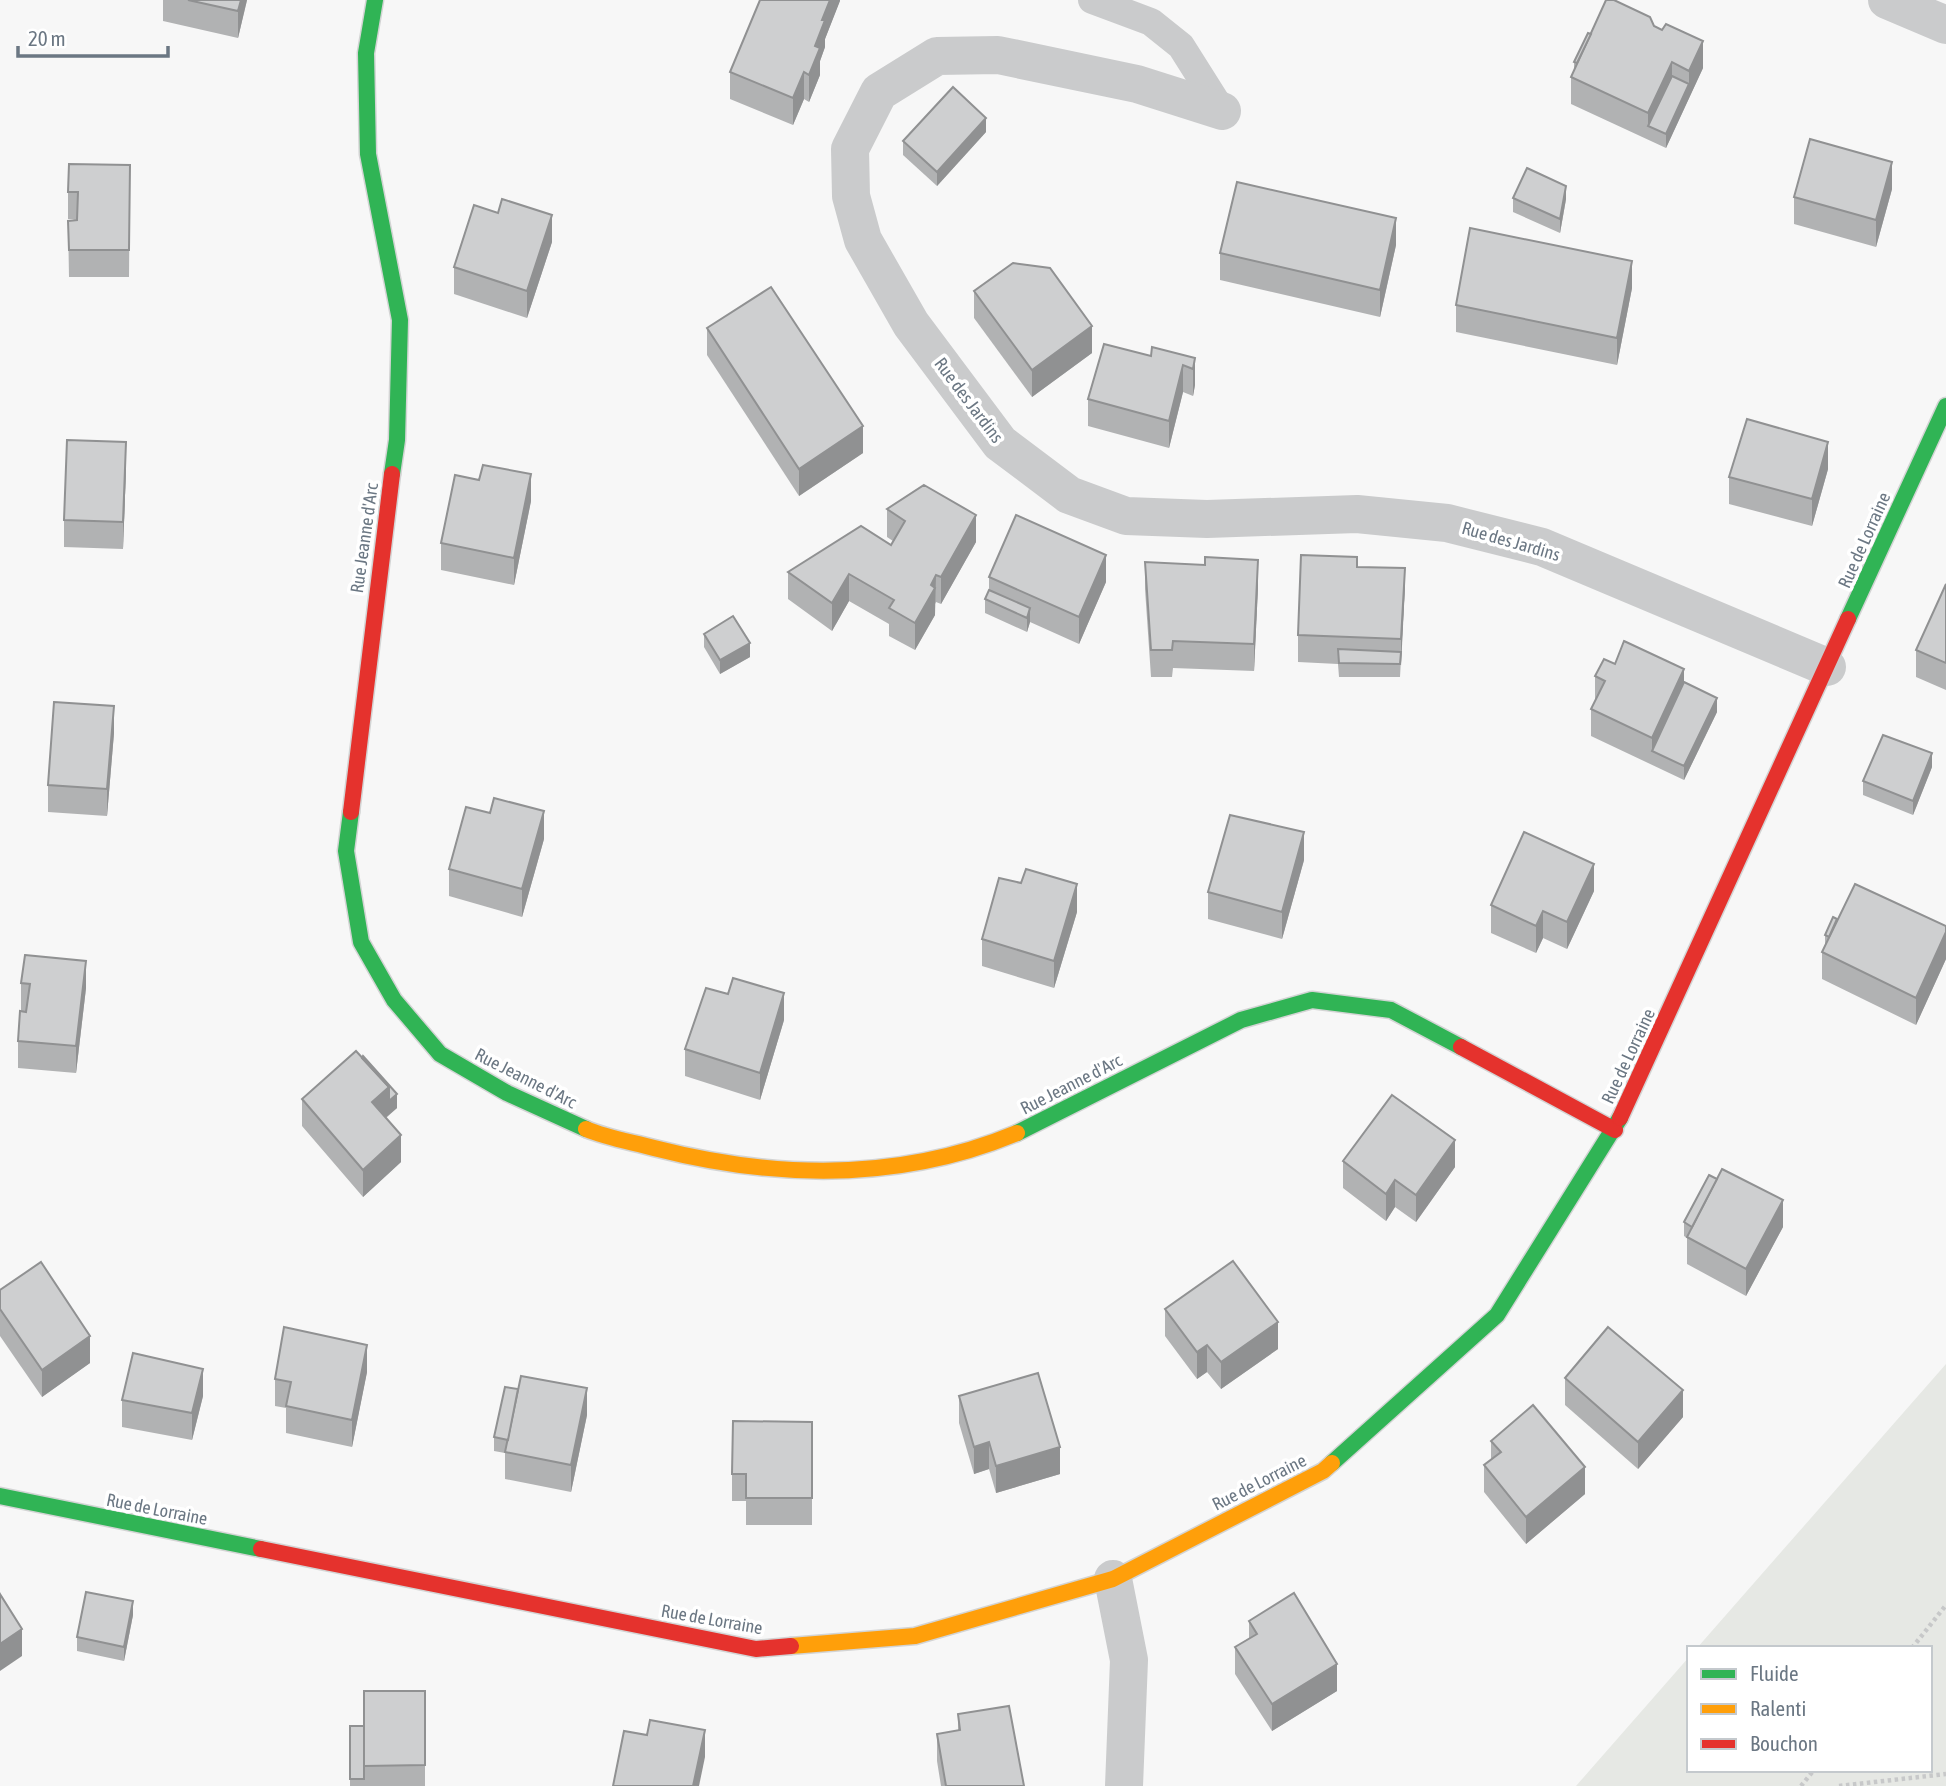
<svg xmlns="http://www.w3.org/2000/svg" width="1946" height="1786" font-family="'Asap Condensed',sans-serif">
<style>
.green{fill:#e6e8e4}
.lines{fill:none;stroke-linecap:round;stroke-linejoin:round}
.fast-casing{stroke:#d3d4d4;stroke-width:19}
.slow-casing{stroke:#d3d4d4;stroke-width:19}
.jam-casing{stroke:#d3d4d4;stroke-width:19}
.path{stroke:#c7c8c9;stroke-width:4.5;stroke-dasharray:3.5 3.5;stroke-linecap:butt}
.lane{stroke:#cacbcc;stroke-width:28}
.street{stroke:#cacbcc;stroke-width:38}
.fast{stroke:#30b455;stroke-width:16}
.slow{stroke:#ff9f0a;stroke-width:16}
.jam{stroke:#e5322d;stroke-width:16}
.wall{fill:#b1b2b3}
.shaded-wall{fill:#909192}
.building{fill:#cecfd0;stroke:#909192;stroke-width:2}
.labels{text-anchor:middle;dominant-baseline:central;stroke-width:7;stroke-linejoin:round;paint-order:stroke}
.street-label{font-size:18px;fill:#6b7783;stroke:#fff}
</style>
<rect width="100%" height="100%" fill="#f7f7f7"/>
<path class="green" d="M 1946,1364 L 1946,1786 L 1576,1786 L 1689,1657 L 1689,1770 L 1930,1770 L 1930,1648 L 1697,1648 Z"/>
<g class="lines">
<defs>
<g id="fast">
<path d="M 375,0 L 366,53 L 368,154 L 400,320 L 397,440 L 392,474"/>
<path d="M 1848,619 L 1946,406"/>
<path d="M 351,812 L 346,851 L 361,942 L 394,1000 L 440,1054 L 507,1093 L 586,1129"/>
<path d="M 1017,1133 L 1241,1020 L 1312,1000 L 1391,1010 L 1461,1047"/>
<path d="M 1332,1463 L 1497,1315 L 1620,1118"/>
<path d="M 0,1496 L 261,1549"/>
</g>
<g id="slow">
<path d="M 586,1129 C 607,1138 632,1142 654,1148 C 775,1179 900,1182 1017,1133"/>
<path d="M 791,1646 L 915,1636 L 1113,1579 L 1323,1471 L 1332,1463"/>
</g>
<g id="jam">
<path d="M 351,812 L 392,474"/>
<path d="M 1461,1047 L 1615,1130"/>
<path d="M 1620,1118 L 1848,619"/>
<path d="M 261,1549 L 756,1649 L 791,1646"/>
</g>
</defs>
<use href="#fast" class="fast-casing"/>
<use href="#slow" class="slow-casing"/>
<use href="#jam" class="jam-casing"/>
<g class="path">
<path d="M 1912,1648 L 1946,1605"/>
<path d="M 1801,1786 L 1814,1770"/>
<path d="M 1839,1786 L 1946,1774"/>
</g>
<path class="lane" d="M 1092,0 L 1151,22 L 1181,46 L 1222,111"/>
<g class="street">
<path d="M 1887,0 L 1946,25"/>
<path d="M 1222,111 L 1137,84 L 998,55 L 937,56 L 879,92 L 850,149 L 851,196 L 863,240 L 911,324 L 1000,443 L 1069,495 L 1126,516 L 1207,519 L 1357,514 L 1447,523 L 1542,547 L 1827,667"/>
<path d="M 1113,1579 L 1129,1660 L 1124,1786"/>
</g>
<use href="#fast" class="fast"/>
<use href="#slow" class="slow"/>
<use href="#jam" class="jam"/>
</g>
<g class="wall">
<path d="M 163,0 L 247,0 L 238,38 L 163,21 Z"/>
<path d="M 840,0 L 825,39 L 825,47 L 820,61 L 820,75 L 809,102 L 804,99 L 793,125 L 730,99 L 730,72 Z"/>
<path d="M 1654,26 L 1703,68 L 1666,148 L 1571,104 L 1571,77 L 1574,70 L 1574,62 L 1591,34 Z"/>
<path d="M 986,132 L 937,186 L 903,155 L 903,141 Z"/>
<path d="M 130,165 L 129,277 L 69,277 L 68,221 L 77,219 L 68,219 L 68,192 Z"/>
<path d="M 1892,189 L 1876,247 L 1794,224 L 1794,197 Z"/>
<path d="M 1513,198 L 1566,199 L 1560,233 L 1513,212 Z"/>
<path d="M 552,242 L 527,318 L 454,294 L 454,267 Z"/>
<path d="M 1396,245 L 1380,317 L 1220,280 L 1220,253 Z"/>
<path d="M 1632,288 L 1617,365 L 1456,332 L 1456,305 Z"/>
<path d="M 974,291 L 1092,353 L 1032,397 L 974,318 Z"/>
<path d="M 707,328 L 863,453 L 799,496 L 707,355 Z"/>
<path d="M 1151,356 L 1195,358 L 1195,385 L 1193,396 L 1183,392 L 1169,448 L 1088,426 L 1088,399 Z"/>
<path d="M 126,469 L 123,549 L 64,547 L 64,520 Z"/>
<path d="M 1828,469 L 1812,526 L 1729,504 L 1729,477 Z"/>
<path d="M 531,501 L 514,585 L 441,570 L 441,543 Z"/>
<path d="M 887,509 L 976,542 L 941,604 L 936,602 L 935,604 L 935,615 L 915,650 L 889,636 L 889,624 L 849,601 L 832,631 L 788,599 L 788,572 L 891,545 L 893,541 L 887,537 Z"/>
<path d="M 1145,562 L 1258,587 L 1254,671 L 1173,668 L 1172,677 L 1151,677 L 1145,589 Z"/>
<path d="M 1357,567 L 1405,586 L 1400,677 L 1339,677 L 1338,664 L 1298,662 L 1298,635 Z"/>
<path d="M 989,577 L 1106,582 L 1079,644 L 1030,622 L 1027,632 L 985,613 L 985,599 L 989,590 Z"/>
<path d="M 1946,584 L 1946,690 L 1916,677 L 1916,650 Z"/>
<path d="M 704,634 L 750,657 L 720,674 L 704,647 Z"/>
<path d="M 1615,664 L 1684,682 L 1717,712 L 1684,780 L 1591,736 L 1591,709 L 1595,701 L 1595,676 Z"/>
<path d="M 114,733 L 107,816 L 48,812 L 48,785 Z"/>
<path d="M 1932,767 L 1913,815 L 1863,795 L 1863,781 Z"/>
<path d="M 544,839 L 522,917 L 449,896 L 449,869 Z"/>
<path d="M 1304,860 L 1282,939 L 1208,919 L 1208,892 Z"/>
<path d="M 1594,891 L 1567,949 L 1543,938 L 1536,953 L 1491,933 L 1491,905 Z"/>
<path d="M 1077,912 L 1054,988 L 982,966 L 982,939 Z"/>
<path d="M 1837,919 L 1946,926 L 1946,959 L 1916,1025 L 1822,979 L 1822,952 L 1825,945 L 1825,935 Z"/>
<path d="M 21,983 L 86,988 L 76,1073 L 18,1068 L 18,1041 L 26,1011 L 21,1011 Z"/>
<path d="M 784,1020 L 760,1100 L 685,1076 L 685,1049 Z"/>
<path d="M 302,1099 L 397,1108 L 386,1118 L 401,1162 L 363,1197 L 302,1126 Z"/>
<path d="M 1343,1161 L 1455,1167 L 1416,1222 L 1395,1207 L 1386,1221 L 1343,1188 Z"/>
<path d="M 1717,1179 L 1783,1227 L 1746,1296 L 1687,1264 L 1687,1238 L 1684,1236 L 1684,1222 Z"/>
<path d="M 0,1290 L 90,1363 L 42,1397 L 0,1336 Z"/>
<path d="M 1165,1309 L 1278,1349 L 1221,1389 L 1207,1372 L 1197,1379 L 1165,1336 Z"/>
<path d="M 367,1372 L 352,1447 L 286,1433 L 286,1408 L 275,1406 L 275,1379 Z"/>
<path d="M 1565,1378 L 1683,1417 L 1638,1469 L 1565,1405 Z"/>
<path d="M 203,1396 L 192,1440 L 122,1427 L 122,1400 Z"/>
<path d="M 959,1396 L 1060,1474 L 996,1493 L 989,1469 L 974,1474 L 959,1423 Z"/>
<path d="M 587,1415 L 571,1492 L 505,1479 L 505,1453 L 494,1451 L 494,1437 Z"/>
<path d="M 812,1422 L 812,1525 L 746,1525 L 746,1501 L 732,1501 L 732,1474 Z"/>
<path d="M 1491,1441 L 1585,1494 L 1526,1544 L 1484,1492 L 1484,1465 L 1491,1459 Z"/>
<path d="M 133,1615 L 124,1661 L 77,1651 L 77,1637 Z"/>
<path d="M 1249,1621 L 1337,1691 L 1272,1731 L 1235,1674 L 1235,1647 L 1249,1638 Z"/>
<path d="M 425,1691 L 425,1786 L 350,1786 L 350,1726 L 364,1726 Z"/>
<path d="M 958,1714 L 1024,1786 L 941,1786 L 937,1761 L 937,1734 L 958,1731 Z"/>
</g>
<g class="shaded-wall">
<path d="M 241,0 L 247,0 L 238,38 L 238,11 Z"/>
<path d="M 830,0 L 840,0 L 840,1 L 825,39 L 825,47 L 820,61 L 820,75 L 809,102 L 809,75 L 822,20 Z"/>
<path d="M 1703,41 L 1703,68 L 1666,148 L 1666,134 L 1689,84 L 1689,71 Z"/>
<path d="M 1672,62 L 1672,89 L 1648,126 L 1648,113 Z"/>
<path d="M 804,72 L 804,99 L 793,125 L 793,98 Z"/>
<path d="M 986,118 L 986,132 L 937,186 L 937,172 Z"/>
<path d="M 1892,162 L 1892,189 L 1876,247 L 1876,220 Z"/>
<path d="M 1566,186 L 1566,199 L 1560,233 L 1560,219 Z"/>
<path d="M 552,215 L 552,242 L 527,318 L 527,291 Z"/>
<path d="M 1396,218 L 1396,245 L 1380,317 L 1380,290 Z"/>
<path d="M 1632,261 L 1632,288 L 1617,365 L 1617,338 Z"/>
<path d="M 1092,326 L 1092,353 L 1032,397 L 1032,370 Z"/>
<path d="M 1195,358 L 1195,385 L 1193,396 L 1193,369 Z"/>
<path d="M 1183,365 L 1183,392 L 1169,448 L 1169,421 Z"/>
<path d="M 863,426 L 863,453 L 799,496 L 799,469 Z"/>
<path d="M 126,442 L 126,469 L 123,549 L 123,522 Z"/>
<path d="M 1828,442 L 1828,469 L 1812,526 L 1812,499 Z"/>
<path d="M 531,474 L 531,501 L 514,585 L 514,558 Z"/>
<path d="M 976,515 L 976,542 L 941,604 L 941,577 Z"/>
<path d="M 1106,555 L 1106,582 L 1079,644 L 1079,617 Z"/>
<path d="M 1258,560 L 1258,587 L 1254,671 L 1254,644 Z"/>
<path d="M 1405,568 L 1405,586 L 1401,666 L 1401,639 Z"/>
<path d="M 849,574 L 849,601 L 832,631 L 832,603 Z"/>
<path d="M 936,575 L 935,615 L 915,650 L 915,623 L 931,585 Z"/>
<path d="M 1030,608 L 1030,622 L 1027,632 L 1027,618 Z"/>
<path d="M 750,643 L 750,657 L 720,674 L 720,660 Z"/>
<path d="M 1684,669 L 1684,696 L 1652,751 L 1652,738 Z"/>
<path d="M 1717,698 L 1717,712 L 1684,780 L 1684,766 Z"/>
<path d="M 114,706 L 114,733 L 107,816 L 107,789 Z"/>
<path d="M 1932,753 L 1932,767 L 1913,815 L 1913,801 Z"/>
<path d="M 544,811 L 544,839 L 522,917 L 522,889 Z"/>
<path d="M 1304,832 L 1304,860 L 1282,939 L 1282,912 Z"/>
<path d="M 1594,864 L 1594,891 L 1567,949 L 1567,922 Z"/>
<path d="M 1077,884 L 1077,912 L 1054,988 L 1054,961 Z"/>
<path d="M 1543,911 L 1543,938 L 1536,953 L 1536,926 Z"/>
<path d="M 1946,932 L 1946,959 L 1916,1025 L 1916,998 Z"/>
<path d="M 86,961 L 86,988 L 76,1073 L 76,1046 Z"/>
<path d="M 784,993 L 784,1020 L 760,1100 L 760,1073 Z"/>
<path d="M 389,1087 L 397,1094 L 397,1108 L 372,1129 L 372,1102 Z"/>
<path d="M 401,1135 L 401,1162 L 363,1197 L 363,1170 Z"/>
<path d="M 1455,1140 L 1455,1167 L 1416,1222 L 1416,1195 Z"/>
<path d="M 1395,1180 L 1395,1207 L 1386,1221 L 1386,1194 Z"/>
<path d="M 1783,1200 L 1783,1227 L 1746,1296 L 1746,1269 Z"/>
<path d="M 1278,1322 L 1278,1349 L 1221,1389 L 1221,1362 Z"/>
<path d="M 90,1336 L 90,1363 L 42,1397 L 42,1370 Z"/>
<path d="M 367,1345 L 367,1372 L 352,1447 L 352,1420 Z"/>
<path d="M 1207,1345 L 1207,1372 L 1197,1379 L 1197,1352 Z"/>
<path d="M 203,1369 L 203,1396 L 192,1440 L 192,1413 Z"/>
<path d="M 587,1388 L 587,1415 L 571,1492 L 571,1465 Z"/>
<path d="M 1683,1390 L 1683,1417 L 1638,1469 L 1638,1442 Z"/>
<path d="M 989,1442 L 989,1469 L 974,1474 L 974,1447 Z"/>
<path d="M 1060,1447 L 1060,1474 L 996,1493 L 996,1466 Z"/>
<path d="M 1585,1467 L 1585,1494 L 1526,1544 L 1526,1517 Z"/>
<path d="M 133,1601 L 133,1615 L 124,1661 L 124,1647 Z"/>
<path d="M 22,1629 L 22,1656 L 0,1671 L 0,1644 Z"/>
<path d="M 1337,1664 L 1337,1691 L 1272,1731 L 1272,1704 Z"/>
<path d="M 705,1730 L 705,1757 L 699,1786 L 693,1786 Z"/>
</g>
<g class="building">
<path d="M 188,0 L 241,0 L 238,11 Z"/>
<path d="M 760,0 L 830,0 L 822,20 L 825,20 L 815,46 L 820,48 L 809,75 L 804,72 L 793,98 L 730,72 Z"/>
<path d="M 1606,0 L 1614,0 L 1650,17 L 1654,26 L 1662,30 L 1666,24 L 1703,41 L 1689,71 L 1672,62 L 1648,113 L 1571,77 Z"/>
<path d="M 1588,33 L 1591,34 L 1577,63 L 1574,62 Z"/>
<path d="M 1672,76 L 1689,84 L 1666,134 L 1648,126 Z"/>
<path d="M 953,87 L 986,118 L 937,172 L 903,141 Z"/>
<path d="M 1810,139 L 1892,162 L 1876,220 L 1794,197 Z"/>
<path d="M 69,164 L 130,165 L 129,250 L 69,250 L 68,221 L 77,220 L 78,192 L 68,192 Z"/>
<path d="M 1527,168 L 1566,186 L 1560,219 L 1513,198 Z"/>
<path d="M 1237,182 L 1396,218 L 1380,290 L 1220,253 Z"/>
<path d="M 502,199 L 552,215 L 527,291 L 454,267 L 474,205 L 498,213 Z"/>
<path d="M 1470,228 L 1632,261 L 1617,338 L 1456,305 Z"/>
<path d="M 1013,263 L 1050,268 L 1092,326 L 1032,370 L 974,291 Z"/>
<path d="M 771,287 L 863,426 L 799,469 L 707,328 Z"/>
<path d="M 1104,344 L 1151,356 L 1152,347 L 1195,358 L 1193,369 L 1183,365 L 1169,421 L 1088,399 Z"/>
<path d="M 1747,419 L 1828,442 L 1812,499 L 1729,477 Z"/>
<path d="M 67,440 L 126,442 L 123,522 L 64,520 Z"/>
<path d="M 483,465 L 531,474 L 514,558 L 441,543 L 455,475 L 479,480 Z"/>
<path d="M 924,485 L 976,515 L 941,577 L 936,575 L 931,585 L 935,588 L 915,623 L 889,608 L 894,600 L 849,574 L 832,603 L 788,572 L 861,526 L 891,545 L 905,521 L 887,509 Z"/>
<path d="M 1016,515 L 1106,555 L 1079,617 L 989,577 Z"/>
<path d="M 1301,555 L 1357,557 L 1357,567 L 1405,568 L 1401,639 L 1298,635 Z"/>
<path d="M 1205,557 L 1258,560 L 1254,644 L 1173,641 L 1172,650 L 1151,650 L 1145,562 L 1205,565 Z"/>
<path d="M 1946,584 L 1946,663 L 1916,650 Z"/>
<path d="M 989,590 L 1030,608 L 1027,618 L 985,599 Z"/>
<path d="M 733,616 L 750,643 L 720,660 L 704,634 Z"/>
<path d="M 1624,641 L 1684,669 L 1652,738 L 1591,709 L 1605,681 L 1595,676 L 1604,659 L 1615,664 Z"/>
<path d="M 1338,649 L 1401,652 L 1400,664 L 1339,663 Z"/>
<path d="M 1684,682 L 1717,698 L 1684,766 L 1652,751 Z"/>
<path d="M 54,702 L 114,706 L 107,789 L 48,785 Z"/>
<path d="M 1883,735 L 1932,753 L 1913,801 L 1863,781 Z"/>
<path d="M 494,798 L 544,811 L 522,889 L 449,869 L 466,807 L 490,813 Z"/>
<path d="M 1230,815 L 1304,832 L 1282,912 L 1208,892 Z"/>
<path d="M 1524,832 L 1594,864 L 1567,922 L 1543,911 L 1536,926 L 1491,905 Z"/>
<path d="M 1026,869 L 1077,884 L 1054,961 L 982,939 L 999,878 L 1021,883 Z"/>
<path d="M 1855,884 L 1946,926 L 1946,932 L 1916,998 L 1822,952 Z"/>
<path d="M 1833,917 L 1837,919 L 1829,937 L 1825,935 Z"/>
<path d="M 25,955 L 86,961 L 76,1046 L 18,1041 L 20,1011 L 26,1012 L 30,984 L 21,983 Z"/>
<path d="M 733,978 L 784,993 L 760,1073 L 685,1049 L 706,988 L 728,994 Z"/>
<path d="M 356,1051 L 389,1087 L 372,1102 L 401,1135 L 363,1170 L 302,1099 Z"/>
<path d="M 363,1056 L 397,1094 L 389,1101 L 389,1087 L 362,1058 Z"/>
<path d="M 1392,1095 L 1455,1140 L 1416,1195 L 1395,1180 L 1386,1194 L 1343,1161 Z"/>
<path d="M 1722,1169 L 1783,1200 L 1746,1269 L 1687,1237 Z"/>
<path d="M 1709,1175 L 1717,1179 L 1692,1227 L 1684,1222 Z"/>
<path d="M 1233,1261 L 1278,1322 L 1221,1362 L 1207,1345 L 1197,1352 L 1165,1309 Z"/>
<path d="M 41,1262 L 90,1336 L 42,1370 L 0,1309 L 0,1290 Z"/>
<path d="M 284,1327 L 367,1345 L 352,1420 L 286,1406 L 291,1382 L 275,1379 Z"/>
<path d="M 1608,1327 L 1683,1390 L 1638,1442 L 1565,1378 Z"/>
<path d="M 133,1353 L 203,1369 L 192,1413 L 122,1400 Z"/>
<path d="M 1038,1373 L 1060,1447 L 996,1466 L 989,1442 L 974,1447 L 959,1396 Z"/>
<path d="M 521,1376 L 587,1388 L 571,1465 L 505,1452 Z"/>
<path d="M 505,1387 L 518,1389 L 508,1440 L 494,1437 Z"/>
<path d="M 1533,1405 L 1585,1467 L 1526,1517 L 1484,1465 L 1501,1452 L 1491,1441 Z"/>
<path d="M 733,1421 L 812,1422 L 812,1498 L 746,1498 L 746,1474 L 732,1474 Z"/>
<path d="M 86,1592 L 133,1601 L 124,1647 L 77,1637 Z"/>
<path d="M 1294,1593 L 1337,1664 L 1272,1704 L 1235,1647 L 1257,1634 L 1249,1621 Z"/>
<path d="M 0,1594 L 22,1629 L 0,1644 Z"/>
<path d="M 364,1691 L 425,1691 L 425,1765 L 364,1766 Z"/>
<path d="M 1009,1706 L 1024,1786 L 946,1786 L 937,1734 L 960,1730 L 958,1714 Z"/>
<path d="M 650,1720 L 705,1730 L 693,1786 L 613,1786 L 624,1731 L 647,1735 Z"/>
<rect x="350" y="1726" width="14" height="53"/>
</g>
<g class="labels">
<g class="street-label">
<text transform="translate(969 400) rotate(53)">Rue des Jardins</text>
<text transform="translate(364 538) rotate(-82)">Rue Jeanne d'Arc</text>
<text transform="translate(1864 540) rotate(-66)">Rue de Lorraine</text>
<text transform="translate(1511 541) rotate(16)">Rue des Jardins</text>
<text transform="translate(1628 1056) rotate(-65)">Rue de Lorraine</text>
<text transform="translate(526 1078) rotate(27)">Rue Jeanne d'Arc</text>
<text transform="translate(1071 1084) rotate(-27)">Rue Jeanne d'Arc</text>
<text transform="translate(1259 1482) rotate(-27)">Rue de Lorraine</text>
<text transform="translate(157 1509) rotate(11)">Rue de Lorraine</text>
<text transform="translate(712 1619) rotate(10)">Rue de Lorraine</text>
</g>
</g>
<rect x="1687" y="1646" width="245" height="126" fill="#ffffff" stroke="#c4c9cd" stroke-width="2"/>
<rect x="1701" y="1669" width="35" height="10" fill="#30b455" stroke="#c4c9cd" stroke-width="2"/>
<text x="1750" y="1681" font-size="21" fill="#6b7783">Fluide</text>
<rect x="1701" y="1704" width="35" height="10" fill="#ff9f0a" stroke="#c4c9cd" stroke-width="2"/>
<text x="1750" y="1716" font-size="21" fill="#6b7783">Ralenti</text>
<rect x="1701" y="1739" width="35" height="10" fill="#e5322d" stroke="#c4c9cd" stroke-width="2"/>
<text x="1750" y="1751" font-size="21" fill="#6b7783">Bouchon</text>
<path d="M18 46v10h150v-10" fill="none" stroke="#6b7783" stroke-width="3.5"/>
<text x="28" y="46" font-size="21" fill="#6b7783" stroke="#ffffff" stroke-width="5" paint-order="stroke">20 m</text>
</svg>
